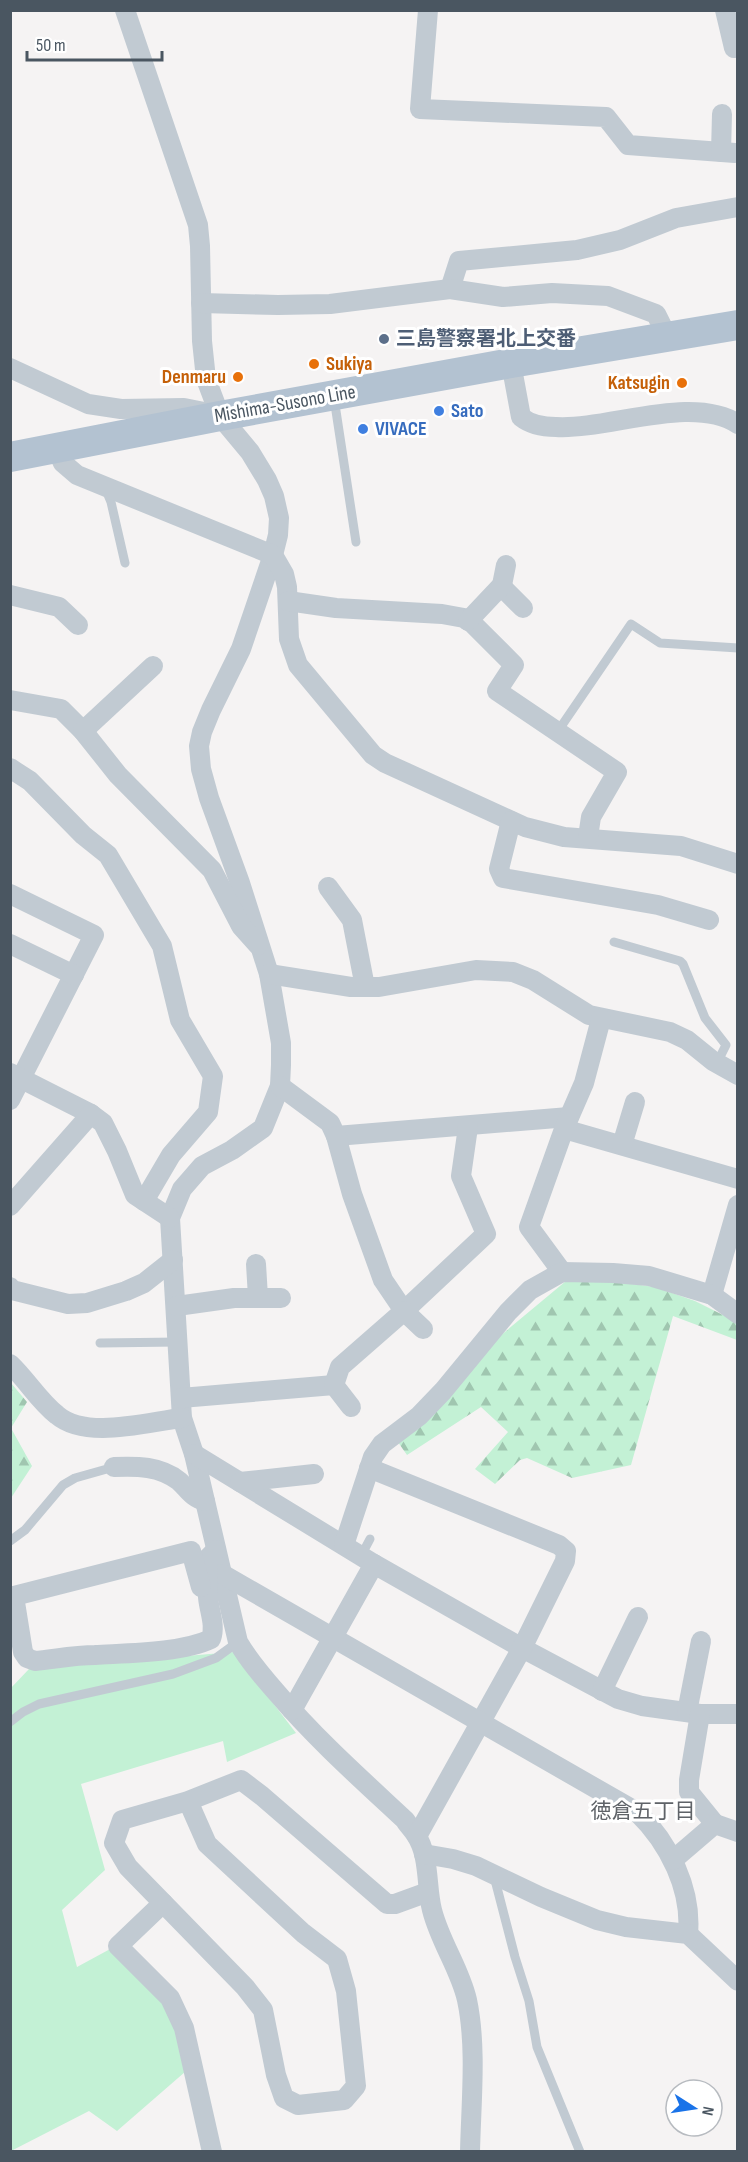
<svg xmlns="http://www.w3.org/2000/svg" width="748" height="2162" font-family="'Sofia Sans Condensed','Noto Sans JP',sans-serif">
<style>
.green{fill:#c3f1d5}
.forest{fill:url(#forest-firs)}
.lines{fill:none;stroke-linecap:round;stroke-linejoin:round}
.lane{stroke:#c1cad2;stroke-width:9}
.street{stroke:#c1cad2;stroke-width:20}
.primary{stroke:#b3c2d1;stroke-width:30}
.service-dot{fill:#5c6f8a;stroke:#fff;stroke-width:2}
.food-dot{fill:#e8710a;stroke:#fff;stroke-width:2}
.shop-dot{fill:#3f7fe0;stroke:#fff;stroke-width:2}
.labels{text-anchor:middle;dominant-baseline:central;stroke-width:6;stroke-linejoin:round;paint-order:stroke}
.service-label{font-size:20px;font-weight:bold;fill:#4e5e75;stroke:#fff;text-anchor:start}
.food-label{font-size:20px;font-weight:bold;fill:#c56008;stroke:#fff;text-anchor:end}
.street-label{font-size:20px;fill:#4a5661;stroke:#fff}
.shop-label{font-size:20px;font-weight:bold;fill:#366cbe;stroke:#fff;text-anchor:start}
.neighbourhood-label{font-size:21px;fill:#5f6368;stroke:#fff}
</style>
<defs>
<pattern id="forest-firs" width="22" height="20" patternUnits="userSpaceOnUse" patternTransform="scale(1.5)"><rect width="22" height="20" fill="#c3f1d5"/><path d="M5 1l3.5 6h-7zM16 11l3.5 6h-7z" fill="#a0c6b0"/></pattern>
</defs>
<rect width="100%" height="100%" fill="#f5f3f3"/>
<path class="green" d="M 234,1652 L 296,1733 L 227,1762 L 223,1741 L 81,1784 L 105,1870 L 62,1910 L 77,1967 L 112,1948 L 170,1998 L 193,2065 L 117,2131 L 89,2111 L 11,2151 L 10,1689 L 29,1669 Z"/>
<g class="forest">
<path d="M 572,1276 L 655,1287 L 695,1301 L 737,1322 L 737,1340 L 673,1316 L 631,1465 L 572,1478 L 527,1458 L 520,1460 L 495,1484 L 475,1469 L 508,1432 L 481,1407 L 407,1455 L 393,1435 L 488,1346 Z"/>
<path d="M 11,1383 L 27,1402 L 11,1428 L 32,1466 L 11,1498 Z"/>
</g>
<g class="lines">
<g class="lane">
<path d="M 334,398 L 356,542"/>
<path d="M 106,490 L 111,502 L 125,563"/>
<path d="M 558,731 L 631,624 L 660,643 L 738,648"/>
<path d="M 614,942 L 680,961 L 683,964 L 705,1018 L 726,1045 L 717,1063"/>
<path d="M 100,1343 L 178,1342"/>
<path d="M 10,1541 L 25,1530 L 63,1485 L 75,1478 L 114,1467"/>
<path d="M 361,1556 L 370,1539"/>
<path d="M 10,1722 L 23,1712 L 39,1704 L 173,1674 L 216,1658 L 238,1642"/>
<path d="M 494,1876 L 515,1957 L 529,2001 L 537,2047 L 580,2152"/>
</g>
<g class="street">
<path d="M 125,10 L 198,225 L 200,246 L 202,341 L 206,379 L 220,416 L 250,452 L 267,480 L 274,496 L 279,518 L 278,535 L 273,555 L 241,649 L 211,710 L 202,732 L 199,746 L 201,769 L 209,798 L 240,883 L 269,974 L 281,1043 L 281,1065 L 280,1086 L 263,1128 L 232,1150 L 202,1166 L 182,1189 L 170,1218 L 182,1418 L 194,1454 L 238,1642 C 249,1661 263,1677 277,1693 C 316,1739 361,1779 405,1820 C 408,1825 413,1830 416,1835 C 430,1856 426,1887 432,1910 C 440,1942 460,1969 467,2000 C 477,2047 471,2104 470,2152"/>
<path d="M 428,10 L 420,109 L 606,117 L 628,145 L 735,153"/>
<path d="M 725,10 L 734,48"/>
<path d="M 721,152 L 722,114"/>
<path d="M 450,289 L 459,261 L 577,250 L 620,240 L 676,218 L 738,207"/>
<path d="M 201,303 L 278,305 L 330,304 L 450,289 L 503,297 L 552,293 L 608,296 L 656,314 L 668,338"/>
<path d="M 511,363 L 521,417 C 531,425 543,427 556,427 C 609,430 692,394 738,424"/>
<path d="M 10,368 L 88,404 L 121,409 L 184,408 L 209,413"/>
<path d="M 57,450 L 63,463 L 77,475 L 273,555 L 284,574 L 287,587 L 289,639 L 298,665 L 373,755 L 385,763 L 525,827 L 564,837 L 681,846 L 738,864"/>
<path d="M 501,586 L 523,608"/>
<path d="M 10,595 L 59,607 L 78,625"/>
<path d="M 288,601 L 336,608 L 442,614 L 464,618 L 472,623 L 514,665 L 497,691 L 617,772 L 591,817 L 588,837"/>
<path d="M 468,621 L 502,585 L 506,565"/>
<path d="M 10,700 L 61,709 L 83,731 L 118,775 L 212,870 L 241,926 L 258,945"/>
<path d="M 83,731 L 153,666"/>
<path d="M 10,768 L 30,781 L 83,835 L 108,855 L 162,946 L 180,1020 L 213,1076 L 208,1112 L 171,1155 L 144,1201"/>
<path d="M 511,821 L 499,869 L 503,878 L 658,905 L 709,920"/>
<path d="M 328,887 L 352,920 L 365,987"/>
<path d="M 10,894 L 94,935 L 10,1100"/>
<path d="M 10,944 L 74,975"/>
<path d="M 269,974 L 351,987 L 379,987 L 476,970 L 513,972 L 533,980 L 589,1015 L 670,1032 L 687,1040 L 713,1061 L 738,1075"/>
<path d="M 10,1073 L 91,1114 L 103,1123 L 117,1151 L 135,1195 L 170,1218"/>
<path d="M 280,1086 L 330,1123 L 336,1136 L 569,1117"/>
<path d="M 564,1129 L 738,1179"/>
<path d="M 336,1136 L 352,1194 L 383,1280 L 404,1311 L 486,1234 L 461,1176 L 468,1127"/>
<path d="M 622,1145 L 635,1102"/>
<path d="M 10,1206 L 91,1114"/>
<path d="M 256,1264 L 258,1297"/>
<path d="M 562,1272 L 529,1227 L 564,1129 L 584,1083 L 601,1019"/>
<path d="M 10,1287 L 12,1290 L 68,1304 L 87,1303 L 126,1291 L 144,1283 L 173,1260"/>
<path d="M 712,1295 L 738,1205"/>
<path d="M 177,1306 L 234,1298 L 281,1298"/>
<path d="M 10,1364 C 27,1380 39,1401 57,1415 C 86,1440 147,1422 182,1418"/>
<path d="M 181,1398 L 334,1385"/>
<path d="M 351,1407 L 334,1385 L 340,1367 L 404,1311 L 423,1329"/>
<path d="M 194,1454 L 374,1564 L 522,1648 L 618,1699 L 642,1706 L 700,1714 L 738,1714"/>
<path d="M 114,1467 C 137,1466 160,1466 179,1481 C 188,1489 192,1498 205,1501"/>
<path d="M 369,1468 L 559,1545 L 566,1551 L 565,1561 L 522,1648 L 417,1836"/>
<path d="M 240,1482 L 314,1474"/>
<path d="M 344,1545 L 373,1457 L 382,1444 L 419,1416 L 443,1391 L 508,1312 L 530,1290 L 562,1272 L 613,1273 L 649,1276 L 712,1295 L 738,1314"/>
<path d="M 222,1574 L 637,1812 C 669,1843 692,1889 688,1934"/>
<path d="M 10,1596 L 14,1596 L 23,1652 L 27,1658 L 35,1661 C 55,1659 75,1655 95,1655 C 128,1653 181,1653 211,1639 C 216,1625 209,1611 208,1597 C 206,1584 207,1571 208,1558 L 216,1550"/>
<path d="M 14,1596 L 191,1551 L 201,1587"/>
<path d="M 602,1691 L 638,1617"/>
<path d="M 292,1710 L 374,1564"/>
<path d="M 687,1712 L 701,1641"/>
<path d="M 700,1714 L 689,1780 L 689,1792 L 715,1824"/>
<path d="M 188,1801 L 207,1844 L 303,1933 L 337,1959 L 346,1991 L 356,2086 L 344,2100 L 298,2105 L 284,2098 L 276,2075 L 263,2010 L 245,1987 L 128,1867 L 114,1843 L 122,1820 L 188,1801 L 241,1780 L 262,1796 L 387,1904 L 395,1904 L 428,1892"/>
<path d="M 424,1854 L 453,1859 L 476,1866 L 541,1897 L 597,1920 L 626,1927 L 688,1934 L 738,1981"/>
<path d="M 673,1860 L 715,1824 L 738,1832"/>
<path d="M 163,1903 L 118,1946 L 170,1998 L 184,2028 L 212,2152"/>
</g>
<path class="primary" d="M 10,457 L 220,416 L 511,363 L 738,325"/>
</g>
<circle class="service-dot" cx="384" cy="339" r="6"/>
<g class="food-dot">
<circle cx="314" cy="364" r="6"/>
<circle cx="238" cy="377" r="6"/>
<circle cx="682" cy="383" r="6"/>
</g>
<g class="shop-dot">
<circle cx="439" cy="411" r="6"/>
<circle cx="363" cy="429" r="6"/>
</g>
<g class="labels">
<g class="service-label">
<text x="396" y="339">三島警察署北上交番</text>
</g>
<g class="food-label">
<text x="326" y="364" text-anchor="start">Sukiya</text>
<text x="226" y="377">Denmaru</text>
<text x="670" y="383">Katsugin</text>
</g>
<g class="street-label">
<text transform="translate(285 404) rotate(-10)">Mishima-Susono Line</text>
</g>
<g class="shop-label">
<text x="451" y="411">Sato</text>
<text x="375" y="429">VIVACE</text>
</g>
<g class="neighbourhood-label">
<text x="643" y="1811">徳倉五丁目</text>
</g>
</g>
<rect width="748" height="2162" fill="none" stroke="#4a5661" stroke-width="24"/>
<g transform="translate(694 2108) rotate(102)"><circle r="28" fill="#ffffff" stroke="#b7bbc0" stroke-width="1.5"/>
<path d="M0-4.5L10 22L0 15L-10 22Z" fill="#1a73e8"/>
<text y="-9" font-size="16" font-weight="bold" text-anchor="middle" fill="#4a5661">N</text>
</g>
<path d="M27 51v9h135v-9" fill="none" stroke="#4a5661" stroke-width="3"/>
<text x="36" y="51" font-size="18" fill="#4a5661" stroke="#ffffff" stroke-width="4.5" paint-order="stroke">50 m</text>
</svg>
